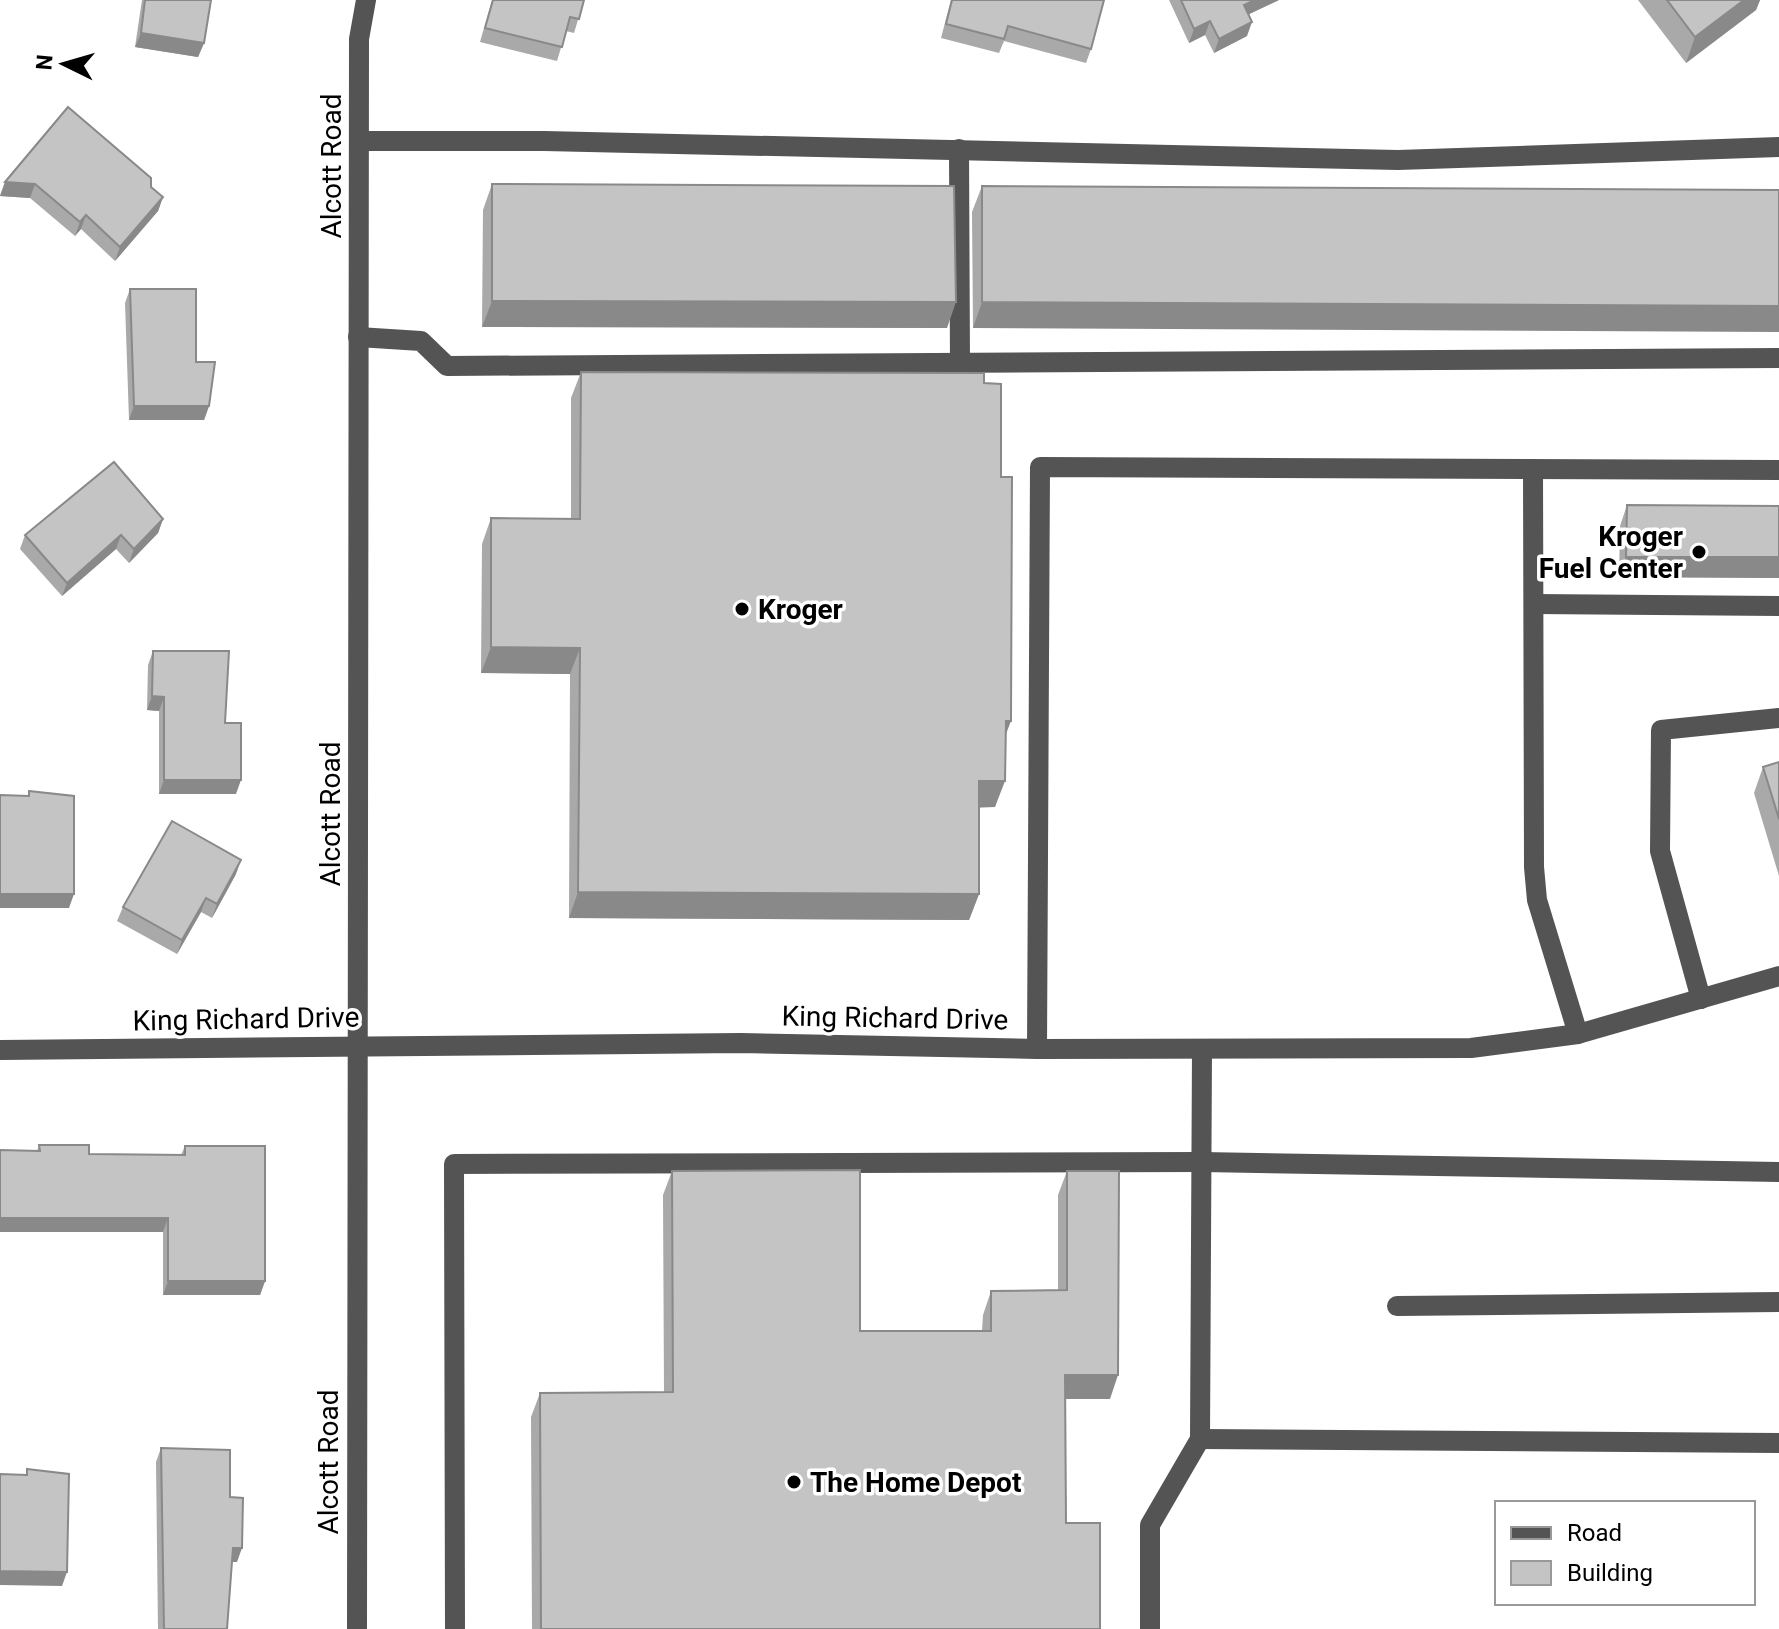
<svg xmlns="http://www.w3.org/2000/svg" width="1779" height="1629" font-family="Roboto,sans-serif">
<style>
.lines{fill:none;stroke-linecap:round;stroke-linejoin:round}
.minor{stroke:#545454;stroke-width:20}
.wall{fill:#a9a9a9}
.shaded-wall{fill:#898989}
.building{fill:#c4c4c4;stroke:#898989;stroke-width:2}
.poi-dot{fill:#000;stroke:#fff;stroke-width:3}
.labels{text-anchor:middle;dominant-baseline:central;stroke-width:7;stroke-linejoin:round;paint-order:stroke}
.street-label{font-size:28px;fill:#000;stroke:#fff}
.poi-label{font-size:28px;font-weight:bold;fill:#000;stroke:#fff;text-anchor:start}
</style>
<rect width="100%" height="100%" fill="#fff"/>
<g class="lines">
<g class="minor">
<path d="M 360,141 L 544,141 L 1398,160 L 1779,147"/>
<path d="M 959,149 L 960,363"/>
<path d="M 358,337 L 421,341 L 447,366 L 1779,358"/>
<path d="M 1533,469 L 1534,867 L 1537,900 L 1578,1034"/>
<path d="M 1534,604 L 1779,606"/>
<path d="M 1701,999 L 1660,851 L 1661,730 L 1779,718"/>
<path d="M 1037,1049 L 1040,467 L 1779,470"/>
<path d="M 0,1050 L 741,1043 L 1037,1049 L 1471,1048 L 1578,1034 L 1779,976"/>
<path d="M 1397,1306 L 1779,1302"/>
<path d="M 1200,1439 L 1779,1443"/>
<path d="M 357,1629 L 359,39 L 366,0"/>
<path d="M 455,1629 L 454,1164 L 1202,1162 L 1779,1172"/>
<path d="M 1150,1629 L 1150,1525 L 1200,1439 L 1202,1050"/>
</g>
</g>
<g class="wall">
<path d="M 142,0 L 211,0 L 204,43 L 198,57 L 135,47 Z"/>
<path d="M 492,0 L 584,0 L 574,33 L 566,31 L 557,61 L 480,42 Z"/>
<path d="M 951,0 L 1104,0 L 1091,49 L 1086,63 L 1004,41 L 999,53 L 941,38 Z"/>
<path d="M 1169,0 L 1279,0 L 1249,14 L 1247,36 L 1214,53 L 1205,35 L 1189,43 Z"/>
<path d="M 1638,0 L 1760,0 L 1756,10 L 1686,63 Z"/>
<path d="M 5,182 L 151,187 L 163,197 L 158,211 L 115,261 L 81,229 L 75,236 L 30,198 L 0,196 Z"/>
<path d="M 492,184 L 947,328 L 482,327 L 483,210 Z"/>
<path d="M 982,186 L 1779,190 L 973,328 L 972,212 Z"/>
<path d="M 130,289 L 196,362 L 209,406 L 204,420 L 129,420 L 125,303 Z"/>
<path d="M 581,372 L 984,383 L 1001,477 L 1005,736 L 995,807 L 979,807 L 979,894 L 969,920 L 569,918 L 570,674 L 481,673 L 482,544 L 491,518 L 571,518 L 571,398 Z"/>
<path d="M 1627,505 L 1779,506 L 1779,578 L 1619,577 L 1620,526 Z"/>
<path d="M 163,519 L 158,533 L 129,563 L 116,549 L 62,596 L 20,549 L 25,535 Z"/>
<path d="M 153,651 L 225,723 L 236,794 L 159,794 L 159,711 L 147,710 L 148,665 Z"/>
<path d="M 1779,762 L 1779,876 L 1754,793 L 1763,767 Z"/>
<path d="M 236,874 L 212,918 L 201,912 L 177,954 L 117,921 L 123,907 Z"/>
<path d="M 39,1145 L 89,1154 L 181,1155 L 185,1146 L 265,1281 L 260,1295 L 163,1295 L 163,1232 L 0,1232 L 0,1150 L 37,1151 Z"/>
<path d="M 672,1171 L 860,1331 L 982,1331 L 983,1315 L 991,1291 L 1058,1291 L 1058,1195 L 1067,1171 L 1110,1399 L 1065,1399 L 1066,1523 L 1100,1629 L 532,1629 L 531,1417 L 540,1393 L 664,1393 L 663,1195 Z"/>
<path d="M 161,1448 L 230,1497 L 237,1562 L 232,1562 L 227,1629 L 158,1629 L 156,1462 Z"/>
</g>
<g class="shaded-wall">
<path d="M 1255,0 L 1279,0 L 1239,19 L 1244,5 Z"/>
<path d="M 1744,0 L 1760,0 L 1756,10 L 1686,63 L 1695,37 Z"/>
<path d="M 1210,21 L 1205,35 L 1189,43 L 1194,29 Z"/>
<path d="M 1252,22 L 1247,36 L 1214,53 L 1219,39 Z"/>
<path d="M 141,33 L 204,43 L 198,57 L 135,47 Z"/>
<path d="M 5,182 L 35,184 L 30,198 L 0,196 Z"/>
<path d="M 163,197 L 158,211 L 115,261 L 120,247 Z"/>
<path d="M 86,215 L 81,229 L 75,236 L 80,222 Z"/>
<path d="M 492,301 L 956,302 L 947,328 L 482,327 Z"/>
<path d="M 982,302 L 1779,306 L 1779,332 L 973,328 Z"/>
<path d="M 134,406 L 209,406 L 204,420 L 129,420 Z"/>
<path d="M 163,519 L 158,533 L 129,563 L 134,549 Z"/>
<path d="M 121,535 L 116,549 L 62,596 L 67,583 Z"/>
<path d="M 1626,557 L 1779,557 L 1779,578 L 1619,577 Z"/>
<path d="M 491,647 L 580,648 L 570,674 L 481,673 Z"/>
<path d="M 152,696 L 164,697 L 159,711 L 147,710 Z"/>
<path d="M 1006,721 L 1011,721 L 1001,747 Z"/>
<path d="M 164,780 L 241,780 L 236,794 L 159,794 Z"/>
<path d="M 979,781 L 1005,781 L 995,807 L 970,808 Z"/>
<path d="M 241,860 L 236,874 L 212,918 L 217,904 Z"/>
<path d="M 578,892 L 979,894 L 969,920 L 569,918 Z"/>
<path d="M 0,894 L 74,894 L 69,908 L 0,908 Z"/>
<path d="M 206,898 L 201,912 L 177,954 L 182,940 Z"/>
<path d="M 0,1218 L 168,1218 L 163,1232 L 0,1232 Z"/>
<path d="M 168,1281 L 265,1281 L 260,1295 L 163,1295 Z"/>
<path d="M 1065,1375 L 1118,1375 L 1110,1399 L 1057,1399 Z"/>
<path d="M 233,1548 L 242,1548 L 237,1562 L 228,1562 Z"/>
<path d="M 0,1571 L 67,1572 L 62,1586 L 0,1585 Z"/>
</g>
<g class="building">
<path d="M 145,0 L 211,0 L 204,43 L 141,33 Z"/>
<path d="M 493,0 L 584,0 L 579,19 L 570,17 L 562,47 L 485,28 Z"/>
<path d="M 952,0 L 1104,0 L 1091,49 L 1008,26 L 1004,39 L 946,24 Z"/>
<path d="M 1181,0 L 1255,0 L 1244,5 L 1252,22 L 1219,39 L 1210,21 L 1194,29 Z"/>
<path d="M 1667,0 L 1744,0 L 1695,37 Z"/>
<path d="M 68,107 L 151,178 L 151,187 L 163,197 L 120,247 L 86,215 L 80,222 L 35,184 L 5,182 Z"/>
<path d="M 492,184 L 954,186 L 956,302 L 492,301 Z"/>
<path d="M 982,186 L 1779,190 L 1779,306 L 982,302 Z"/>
<path d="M 130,289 L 196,289 L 196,362 L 215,362 L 209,406 L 134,406 Z"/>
<path d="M 581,372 L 984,373 L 984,383 L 1001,384 L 1001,477 L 1012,477 L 1011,721 L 1006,721 L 1005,781 L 979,781 L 979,894 L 578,892 L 580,648 L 491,647 L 491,518 L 580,519 Z"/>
<path d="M 114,462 L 163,519 L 134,549 L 121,535 L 67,583 L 25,535 Z"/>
<path d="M 1627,505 L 1779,506 L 1779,557 L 1626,557 Z"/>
<path d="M 153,651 L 229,651 L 225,723 L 241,723 L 241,780 L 164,780 L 164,697 L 152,696 Z"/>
<path d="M 1779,762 L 1779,819 L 1763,767 Z"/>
<path d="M 29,791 L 74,796 L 74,894 L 0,894 L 0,795 L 29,796 Z"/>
<path d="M 172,821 L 241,860 L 217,904 L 206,898 L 182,940 L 123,907 Z"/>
<path d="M 39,1145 L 89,1145 L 89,1154 L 185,1155 L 185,1146 L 265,1146 L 265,1281 L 168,1281 L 168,1218 L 0,1218 L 0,1150 L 40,1151 Z"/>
<path d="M 860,1170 L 860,1331 L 991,1331 L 991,1291 L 1067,1290 L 1067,1171 L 1119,1171 L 1118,1375 L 1065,1375 L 1066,1523 L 1100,1523 L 1100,1629 L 541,1629 L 540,1393 L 673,1392 L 672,1171 Z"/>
<path d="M 161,1448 L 230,1450 L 230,1497 L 243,1498 L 242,1548 L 233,1548 L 227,1629 L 164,1629 Z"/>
<path d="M 27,1469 L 69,1474 L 67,1572 L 0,1571 L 0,1474 L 27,1475 Z"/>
</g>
<g class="poi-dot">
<circle cx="1699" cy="552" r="8"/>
<circle cx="742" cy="609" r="8"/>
<circle cx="794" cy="1482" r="8"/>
</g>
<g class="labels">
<g class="street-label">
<text transform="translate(331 166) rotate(-90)">Alcott Road</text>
<text transform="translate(330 814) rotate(-90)">Alcott Road</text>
<text transform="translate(895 1018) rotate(1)">King Richard Drive</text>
<text transform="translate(246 1019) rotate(-1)">King Richard Drive</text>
<text transform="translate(328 1462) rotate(-90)">Alcott Road</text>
</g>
<g class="poi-label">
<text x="1683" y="536" text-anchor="end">Kroger<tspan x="1683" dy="32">Fuel Center</tspan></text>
<text x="758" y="609">Kroger</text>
<text x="810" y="1482">The Home Depot</text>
</g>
</g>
<rect x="1495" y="1501" width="260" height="104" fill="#ffffff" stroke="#999999" stroke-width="2"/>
<rect x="1511" y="1527" width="40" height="12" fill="#545454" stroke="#999999" stroke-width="2"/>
<text x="1567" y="1541" font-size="24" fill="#000000">Road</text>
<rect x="1511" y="1561" width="40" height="24" fill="#c4c4c4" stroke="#999999" stroke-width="2"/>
<text x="1567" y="1581" font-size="24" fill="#000000">Building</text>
<g transform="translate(64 64) rotate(275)" stroke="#ffffff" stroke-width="6" paint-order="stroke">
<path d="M0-6L14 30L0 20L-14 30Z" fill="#000000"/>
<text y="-12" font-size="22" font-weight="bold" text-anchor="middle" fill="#000000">N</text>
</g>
</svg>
